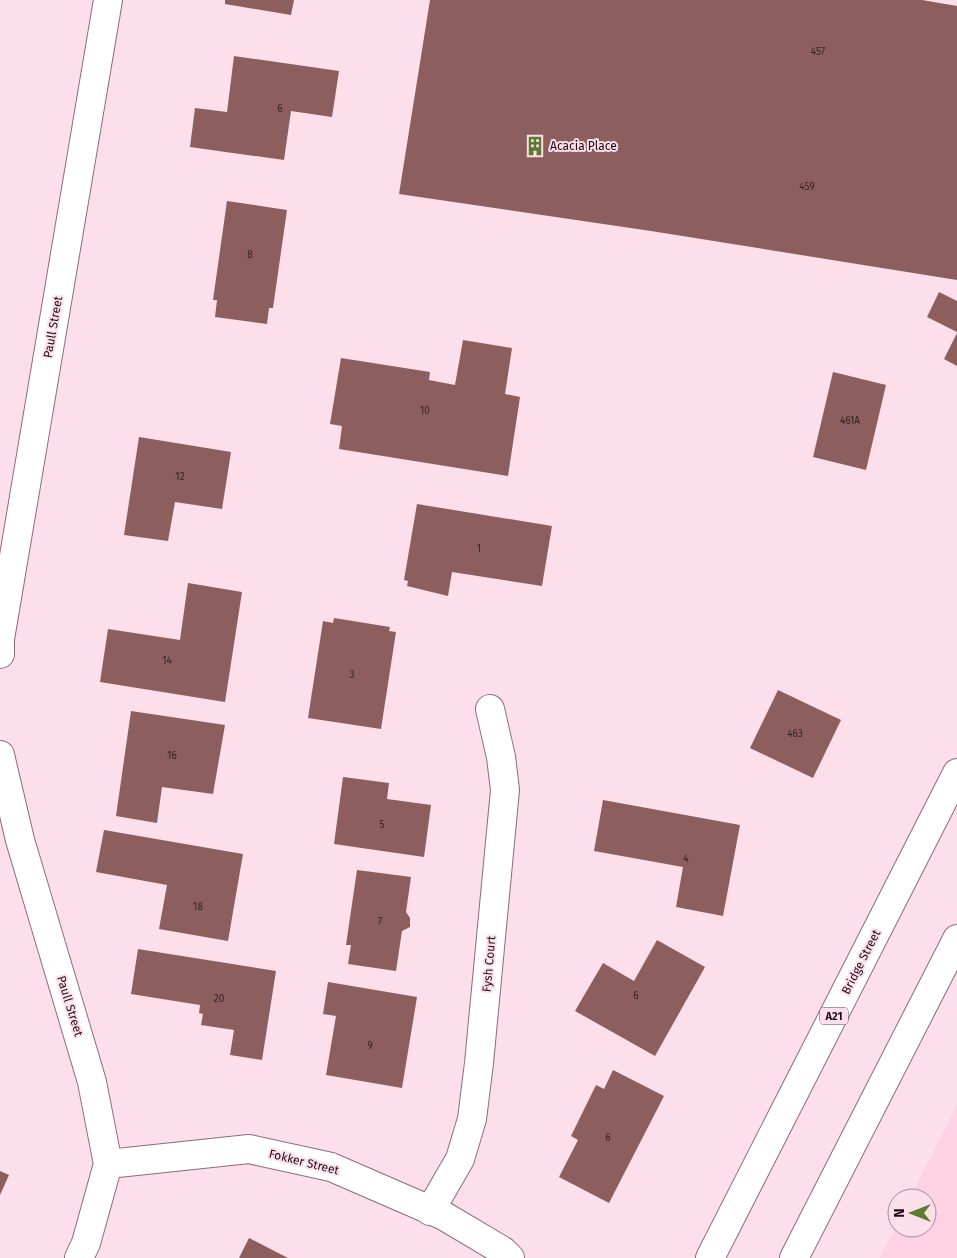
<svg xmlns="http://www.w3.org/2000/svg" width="957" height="1258" font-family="'Fira Sans',sans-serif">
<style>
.built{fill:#fdd2e2}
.building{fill:#8c5f5e}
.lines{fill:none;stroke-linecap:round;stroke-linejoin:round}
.minor-casing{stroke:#8b6c78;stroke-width:30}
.highway-casing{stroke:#8b6c78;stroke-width:30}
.minor{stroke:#fff;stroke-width:28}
.highway{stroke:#fff;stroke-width:28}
.labels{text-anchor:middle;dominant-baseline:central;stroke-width:4;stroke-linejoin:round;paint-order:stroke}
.number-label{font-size:10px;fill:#372326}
.shield{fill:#fcdfea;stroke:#5e4d54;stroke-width:1}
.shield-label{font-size:11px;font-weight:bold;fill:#1b0f14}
.poi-label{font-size:12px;fill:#1b0f14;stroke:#fcdfea;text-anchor:start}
.street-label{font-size:12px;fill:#1b0f14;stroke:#fcdfea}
</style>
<rect width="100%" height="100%" fill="#fcdfea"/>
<path class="built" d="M 957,1105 L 957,1258 L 880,1258 L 897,1225 L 897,1228 L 927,1228 L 927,1198 L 910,1198 Z"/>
<g class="building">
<path d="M 225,0 L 294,0 L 291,15 L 225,4 Z"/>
<path d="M 430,0 L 922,0 L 957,6 L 957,280 L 651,231 L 399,194 Z"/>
<path d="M 234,56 L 339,71 L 332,117 L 291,111 L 284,160 L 190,147 L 195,108 L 227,112 Z"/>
<path d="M 227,201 L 287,210 L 273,308 L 269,308 L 267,324 L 215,317 L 217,300 L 213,300 Z"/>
<path d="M 939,292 L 957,301 L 957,332 L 927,317 Z"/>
<path d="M 957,333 L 957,366 L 944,359 Z"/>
<path d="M 463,340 L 512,348 L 505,394 L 520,397 L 508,476 L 339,449 L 342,426 L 330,424 L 341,358 L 430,372 L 429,380 L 455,385 Z"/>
<path d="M 833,372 L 886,385 L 866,470 L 813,457 Z"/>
<path d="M 139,437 L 231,452 L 222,509 L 175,502 L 168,541 L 124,535 Z"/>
<path d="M 417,504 L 552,526 L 542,586 L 452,572 L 448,596 L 407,586 L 408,581 L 404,580 Z"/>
<path d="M 188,583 L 242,592 L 225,702 L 100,682 L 108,629 L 180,640 Z"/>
<path d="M 334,618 L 390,627 L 389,631 L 396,632 L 381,729 L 308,718 L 323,621 L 333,623 Z"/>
<path d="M 778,690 L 841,720 L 813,778 L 750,748 Z"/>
<path d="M 131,711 L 225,725 L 213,794 L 162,787 L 157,823 L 116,816 Z"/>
<path d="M 343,777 L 389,783 L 387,799 L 431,805 L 424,857 L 334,844 Z"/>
<path d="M 603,800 L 740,825 L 723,916 L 676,907 L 683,867 L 594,851 Z"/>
<path d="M 104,830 L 243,854 L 228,941 L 159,929 L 167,885 L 96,872 Z"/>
<path d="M 357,870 L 411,877 L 406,912 L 410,918 L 410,927 L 402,931 L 396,971 L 348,964 L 351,945 L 346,945 Z"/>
<path d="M 657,940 L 705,967 L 655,1056 L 575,1011 L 603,963 L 634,981 Z"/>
<path d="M 138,949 L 276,971 L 262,1060 L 230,1055 L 234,1030 L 201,1025 L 203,1014 L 199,1013 L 200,1005 L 131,994 Z"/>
<path d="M 328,982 L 417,997 L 402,1088 L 326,1075 L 336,1016 L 323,1014 Z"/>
<path d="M 613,1070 L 664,1096 L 609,1203 L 559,1177 L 578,1140 L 571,1136 L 596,1085 L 604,1089 Z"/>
<path d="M 0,1171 L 9,1175 L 0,1195 Z"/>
<path d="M 249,1238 L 288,1258 L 239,1258 Z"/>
</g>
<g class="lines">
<defs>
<g id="minor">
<path d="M 0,654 L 0,639 L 108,0"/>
<path d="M 0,755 L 20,840 L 92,1082 L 108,1164 L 86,1243 L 79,1258"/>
<path d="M 108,1164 L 249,1149 L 331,1167 L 444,1216 L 503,1251 L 510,1258"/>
<path d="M 430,1211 L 460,1159 L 472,1119 L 479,1063 L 505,790 L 501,757 L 490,709"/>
</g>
<g id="highway">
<path d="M 710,1258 L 957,773"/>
<path d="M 794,1258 L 957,939"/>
</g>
</defs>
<use href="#minor" class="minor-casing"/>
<use href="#highway" class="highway-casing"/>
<use href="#minor" class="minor"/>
<use href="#highway" class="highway"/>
</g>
<defs>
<symbol id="building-bare" viewBox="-9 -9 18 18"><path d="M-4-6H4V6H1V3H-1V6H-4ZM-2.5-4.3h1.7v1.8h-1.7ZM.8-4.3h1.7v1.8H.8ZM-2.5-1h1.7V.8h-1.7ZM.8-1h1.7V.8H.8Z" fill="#5d7a2f" stroke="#fcdfea" stroke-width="2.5" paint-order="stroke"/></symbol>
</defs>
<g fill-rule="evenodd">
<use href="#building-bare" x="521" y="132" width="28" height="28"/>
</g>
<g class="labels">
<g class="number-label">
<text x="818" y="52">457</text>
<text x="280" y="109">6</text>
<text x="807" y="187">459</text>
<text x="250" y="255">8</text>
<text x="425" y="411">10</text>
<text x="850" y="421">461A</text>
<text x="180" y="477">12</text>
<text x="479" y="549">1</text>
<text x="167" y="661">14</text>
<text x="352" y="675">3</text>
<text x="795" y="734">463</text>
<text x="172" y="756">16</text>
<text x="382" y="825">5</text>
<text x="686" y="859">4</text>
<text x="198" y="907">18</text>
<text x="380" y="922">7</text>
<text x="636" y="996">6</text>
<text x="219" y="999">20</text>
<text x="370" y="1046">9</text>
<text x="608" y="1138">6</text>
</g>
<rect class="shield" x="820" y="1007.5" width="28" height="17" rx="4"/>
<g class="shield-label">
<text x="834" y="1016">A21</text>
</g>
<g class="poi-label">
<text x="550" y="146">Acacia Place</text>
</g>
<g class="street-label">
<text transform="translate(53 327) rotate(-80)">Paull Street</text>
<text transform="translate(861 962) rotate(-63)">Bridge Street</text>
<text transform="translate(489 964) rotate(-85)">Fysh Court</text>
<text transform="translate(70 1006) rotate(73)">Paull Street</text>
<text transform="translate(304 1162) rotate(14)">Fokker Street</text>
</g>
</g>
<g transform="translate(912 1213) rotate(270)"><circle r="24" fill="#fcdfea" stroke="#a28c94"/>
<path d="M0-4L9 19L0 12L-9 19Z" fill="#5d7a2f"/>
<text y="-8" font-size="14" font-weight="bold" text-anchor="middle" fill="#1b0f14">N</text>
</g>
</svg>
